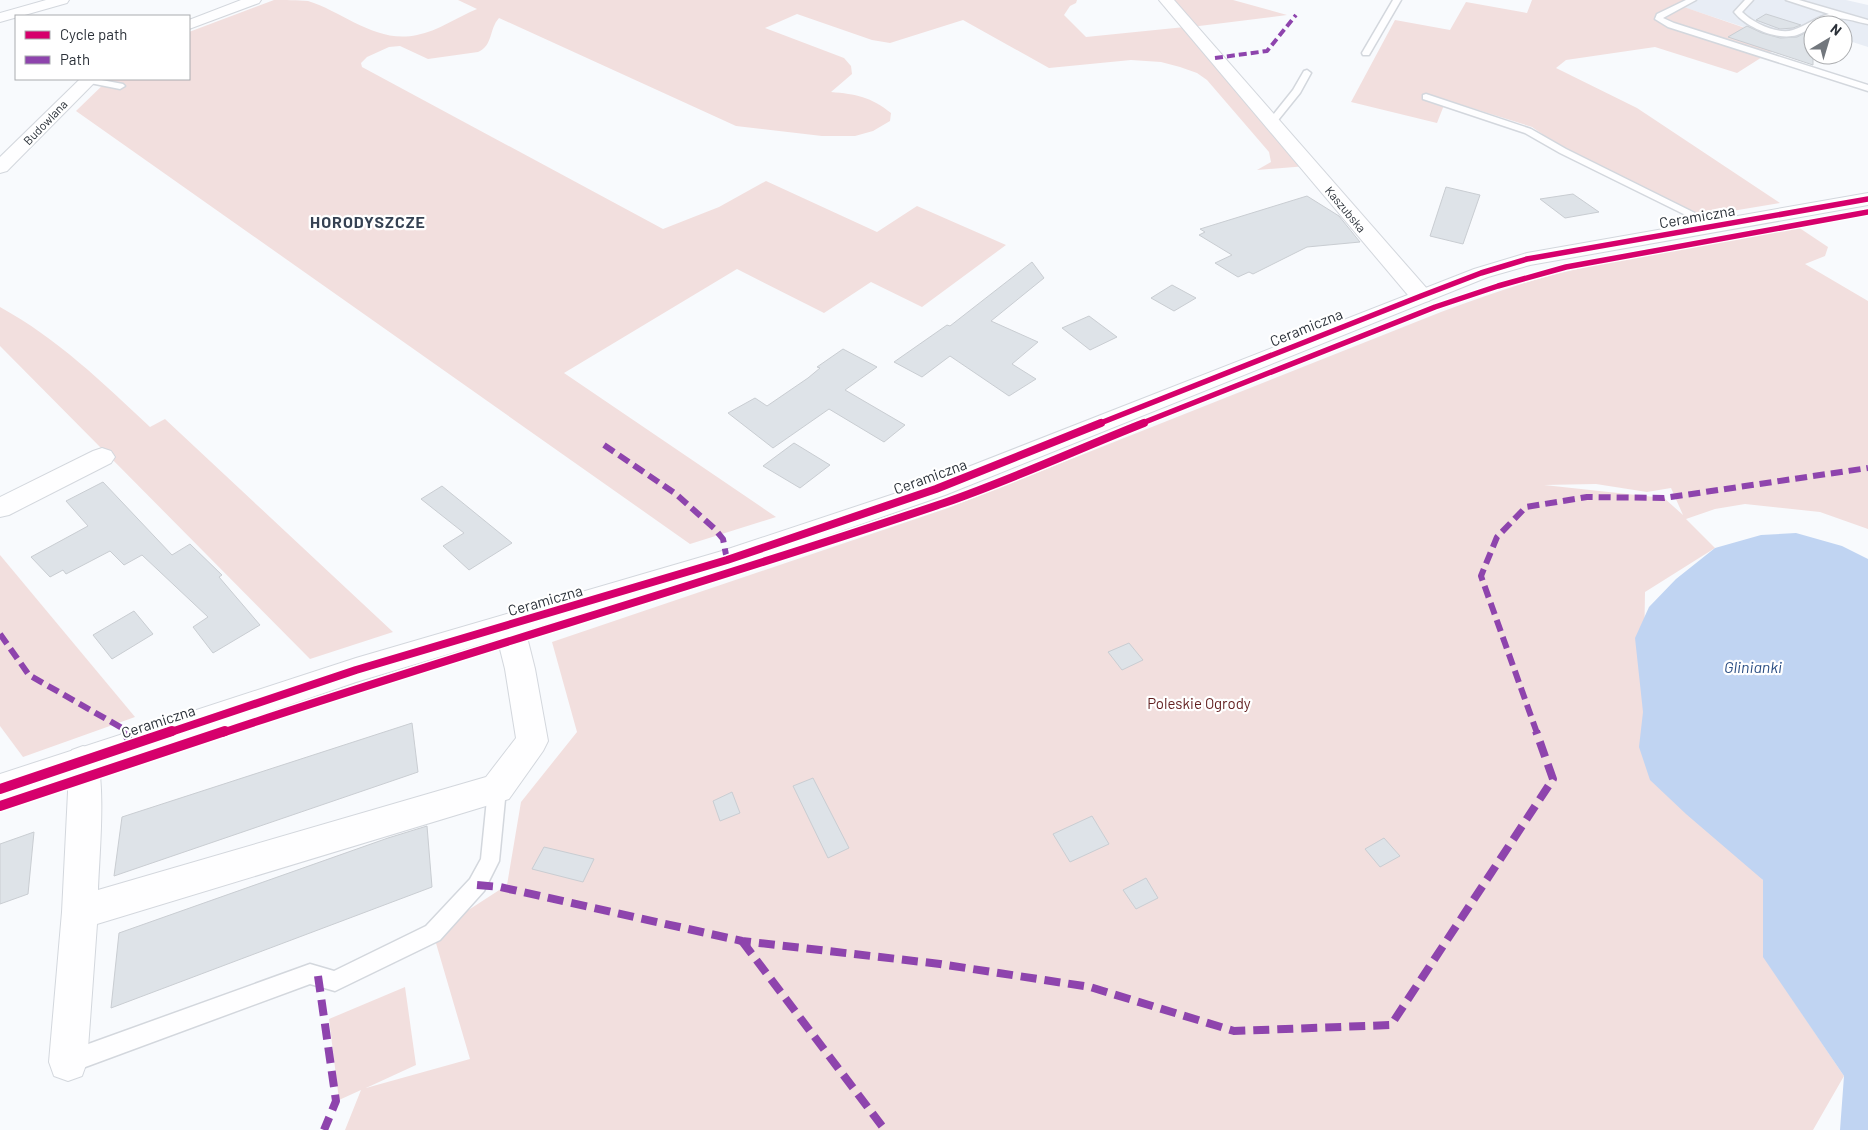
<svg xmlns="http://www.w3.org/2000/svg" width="1868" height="1130" font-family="Barlow,sans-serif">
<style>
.built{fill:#e8edf5}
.green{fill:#f2dfde;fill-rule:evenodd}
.water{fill:#c0d4f2}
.building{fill:#dee3e8;stroke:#c9cdd2}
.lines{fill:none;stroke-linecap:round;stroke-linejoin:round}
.service-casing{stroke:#d3d7dd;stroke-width:3}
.minor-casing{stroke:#d3d7dd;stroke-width:2}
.tertiary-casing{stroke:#d3d7dd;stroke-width:2}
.service{fill:#fefeff;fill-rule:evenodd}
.minor{fill:#fefeff;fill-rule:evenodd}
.tertiary{fill:#fefeff;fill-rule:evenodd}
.quiet-far2{stroke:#8e44ad;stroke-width:4;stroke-dasharray:8 4;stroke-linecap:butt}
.quiet-far1{stroke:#8e44ad;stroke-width:6;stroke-dasharray:12 6;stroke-linecap:butt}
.quiet{stroke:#8e44ad;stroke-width:8;stroke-dasharray:16 8;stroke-linecap:butt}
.cycleway-far2-casing{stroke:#fff;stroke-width:8}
.cycleway-far1-casing{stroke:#fff;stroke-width:11}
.cycleway-casing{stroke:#fff;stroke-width:13}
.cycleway-far2{stroke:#d6006c;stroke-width:5.5}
.cycleway-far1{stroke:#d6006c;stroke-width:8}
.cycleway{stroke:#d6006c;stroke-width:10}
.labels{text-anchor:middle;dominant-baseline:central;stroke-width:4.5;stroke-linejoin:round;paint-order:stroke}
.far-street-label{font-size:12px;fill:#2a3038;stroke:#fff}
.street-label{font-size:15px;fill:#2a3038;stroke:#fff}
.park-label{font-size:15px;fill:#611e1e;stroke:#fff}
.far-district-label{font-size:16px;font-weight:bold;letter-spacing:1px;fill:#354152;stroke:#fff}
.water-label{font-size:16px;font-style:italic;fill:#2c4f84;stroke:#fff}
</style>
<rect width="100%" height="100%" fill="#f8fafd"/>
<path class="built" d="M 1696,0 L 1846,0 L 1868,5 L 1868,47 L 1843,39 L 1843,25 L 1813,25 L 1813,50 L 1680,6 Z"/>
<g class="green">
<path d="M 274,0 C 284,0 298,0 308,1 C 344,12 376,44 417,35 C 438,31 457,17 477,9 L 458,0 L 1077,0 L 1076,3 L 1070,6 L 1064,15 L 1086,37 L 1185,27 L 1307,166 L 1257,170 L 1271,162 L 1269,152 L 1207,80 L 1197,73 L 1180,67 L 1161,62 L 1131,60 L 1049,68 L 963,20 L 890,43 L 872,40 L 797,14 L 765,28 L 844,58 L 851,66 L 852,74 L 831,92 C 856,94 871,97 891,113 L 890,121 L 873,131 L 855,136 L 822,136 L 736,126 L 499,18 C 489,29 493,46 478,52 L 428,59 L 400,46 L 389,47 L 367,57 L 361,63 L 362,67 L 663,229 L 719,207 L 766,181 L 877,232 L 917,206 L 1006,245 L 922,307 L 871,282 L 824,313 L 737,269 L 564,373 L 776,517 L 690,544 L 76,111 L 109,79 L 189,79 L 189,32 Z"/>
<path d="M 1170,0 L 1233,0 L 1287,15 L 1191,27 Z"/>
<path d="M 1532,0 L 1696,0 L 1681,6 L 1786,42 L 1737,73 L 1655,47 L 1566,60 L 1556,68 L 1637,108 L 1780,203 L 1696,217 L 1561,147 L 1532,127 L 1446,100 L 1437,123 L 1351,102 L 1395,20 L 1450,30 L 1466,2 L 1527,13 Z"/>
<path d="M 1798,227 L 1828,247 L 1825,256 L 1805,264 L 1868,301 L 1868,529 L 1820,512 L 1745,504 L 1715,509 L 1686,519 L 1715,548 L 1645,592 L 1643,712 L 1763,880 L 1764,957 L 1844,1076 L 1813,1130 L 345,1130 L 361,1090 L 339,1100 L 329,1019 L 405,987 L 416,1065 L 366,1088 L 470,1059 L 433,933 L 507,885 L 521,802 L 577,732 L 552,642 L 948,508 L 1441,312 C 1483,297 1525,281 1569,271 C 1644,253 1722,244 1798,227 ZM 1596,484 L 1647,492 L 1671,488 L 1683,515 L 1664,498 L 1544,485 Z"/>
<path d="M 0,307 C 58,339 102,382 150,427 L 165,419 L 393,632 L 310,659 L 0,346 Z"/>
<path d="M 0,555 L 135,717 L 23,757 L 0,726 Z"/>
</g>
<path class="water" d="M 1796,533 L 1842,546 L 1868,559 L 1868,1130 L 1840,1130 L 1844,1076 L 1763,957 L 1763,880 L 1686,814 L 1650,780 L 1639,747 L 1643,712 L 1635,638 L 1649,607 L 1676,579 L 1715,548 L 1761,535 Z"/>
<g class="building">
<path d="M 1766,14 L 1801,25 L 1793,28 L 1780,29 L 1756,20 Z"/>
<path d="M 1747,26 L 1762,33 L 1780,38 L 1797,37 L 1813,29 L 1813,65 L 1728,37 Z"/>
<path d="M 1446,187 L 1480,195 L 1463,244 L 1430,236 Z"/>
<path d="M 1573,194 L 1599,212 L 1565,218 L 1540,199 Z"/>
<path d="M 1307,196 L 1339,216 L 1360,242 L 1307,247 L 1253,274 L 1249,272 L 1238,277 L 1215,263 L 1232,255 L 1199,235 L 1205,232 L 1200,229 Z"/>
<path d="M 1032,262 L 1044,278 L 991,321 L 1038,342 L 1012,364 L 1036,379 L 1009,396 L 950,356 L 922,377 L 894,362 L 947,325 L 950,326 Z"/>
<path d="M 1172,285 L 1196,298 L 1174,311 L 1151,298 Z"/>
<path d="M 1089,316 L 1117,337 L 1090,350 L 1062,328 Z"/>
<path d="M 843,349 L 877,367 L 845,390 L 905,425 L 884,442 L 829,409 L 773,448 L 728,413 L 755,398 L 767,406 L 808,378 L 820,368 L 817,367 Z"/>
<path d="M 794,443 L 830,465 L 800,488 L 763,466 Z"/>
<path d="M 103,482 L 172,555 L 190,544 L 222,575 L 219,577 L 260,625 L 213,653 L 193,627 L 208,617 L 142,555 L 124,565 L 110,551 L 66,574 L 63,570 L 50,577 L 31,557 L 88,526 L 66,501 Z"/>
<path d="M 442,486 L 512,543 L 469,570 L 443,546 L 464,533 L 421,499 Z"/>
<path d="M 134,611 L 153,634 L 112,659 L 93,635 Z"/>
<path d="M 1129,643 L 1143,660 L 1122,670 L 1108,652 Z"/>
<path d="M 412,723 L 418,772 L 114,876 L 122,817 Z"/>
<path d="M 813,778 L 849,848 L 828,858 L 793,786 Z"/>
<path d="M 732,792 L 740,813 L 720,821 L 713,801 Z"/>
<path d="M 1092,816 L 1109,844 L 1070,862 L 1053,834 Z"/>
<path d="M 427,826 L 432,887 L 111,1008 L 119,933 L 388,838 Z"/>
<path d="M 34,832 L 28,894 L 0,904 L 0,844 Z"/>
<path d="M 1384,838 L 1400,856 L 1380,867 L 1365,849 Z"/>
<path d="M 544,847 L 594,859 L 583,882 L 532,869 Z"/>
<path d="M 1146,878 L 1158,898 L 1136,909 L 1123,890 Z"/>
</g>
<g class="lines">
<defs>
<g id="service">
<path d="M 1393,0 L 1401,0 L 1369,55 L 1363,55 L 1362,53 Z"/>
<path d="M 1686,0 L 1696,0 L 1663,18 L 1674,23 L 1868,85 L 1868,91 L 1668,27 L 1655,19 L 1657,14 Z"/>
<path d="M 1745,0 L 1753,0 L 1742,12 C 1753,23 1778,35 1793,30 C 1806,26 1816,17 1829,14 L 1786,0 L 1799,0 L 1868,20 L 1868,24 C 1856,22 1843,16 1830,19 C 1817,21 1809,31 1797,35 C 1777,41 1746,27 1734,12 Z"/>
<path d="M 1307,70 L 1311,73 L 1300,93 L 1275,124 L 1269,124 L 1269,120 L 1293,90 L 1304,71 Z"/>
<path d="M 84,79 L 96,79 L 123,84 L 125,86 L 120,89 L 85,82 Z"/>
<path d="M 1426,94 L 1531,129 L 1566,149 L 1721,226 L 1720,228 L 1712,228 L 1560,153 L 1525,133 L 1423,99 L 1423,95 Z"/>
<path d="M 497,781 L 503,783 L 506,789 L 499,861 L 484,891 L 440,940 L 335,991 L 310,984 L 69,1073 L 62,1069 L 58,1062 L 62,1055 L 69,1051 L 310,964 L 334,971 L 426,926 L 470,879 L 481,859 L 488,789 L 491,783 Z"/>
</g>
<g id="minor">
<path d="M 46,0 L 69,0 L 67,3 L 0,22 L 0,13 Z"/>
<path d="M 241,0 L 261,0 L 259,3 L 189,29 L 189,20 Z"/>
<path d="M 1159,0 L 1174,0 L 1429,291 L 1432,296 L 1429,301 L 1421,302 L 1413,301 Z"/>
<path d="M 80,79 L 98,79 L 7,171 L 0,173 L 0,157 Z"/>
<path d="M 102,448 L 111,451 L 115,457 L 111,463 L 9,515 L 0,517 L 0,497 L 93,451 Z"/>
<path d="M 512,613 L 522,616 L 526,624 L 528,641 L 535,669 L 548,741 L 543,751 L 509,799 L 97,924 L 87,1062 L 82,1076 L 68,1081 L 54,1076 L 49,1062 L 62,912 L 68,792 L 67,760 L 72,750 L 83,746 L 94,750 C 107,776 99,857 98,890 L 486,777 L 516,738 L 505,669 L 498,641 L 498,624 L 502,616 Z"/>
</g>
<path id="tertiary" d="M 1868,193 L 1868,205 L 1530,265 L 1488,277 L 945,495 L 737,567 L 356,682 L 0,804 L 0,774 L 356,658 L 722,551 L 927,483 L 1474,269 L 1527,253 Z"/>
</defs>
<use href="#service" class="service-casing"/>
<use href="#minor" class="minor-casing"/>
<use href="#tertiary" class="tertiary-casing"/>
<use href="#service" class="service"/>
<use href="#minor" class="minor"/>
<use href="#tertiary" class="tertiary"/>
<path class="quiet-far2" d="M 1215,58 L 1267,51 L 1296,15"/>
<g class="quiet-far1">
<path d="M 604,445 L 676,494 L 715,529 L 723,539 L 727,560"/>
<path d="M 0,634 L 29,675 L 122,728 L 125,733"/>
<path d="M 1537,733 L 1481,576 L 1497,537 L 1526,507 L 1587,497 L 1664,498 L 1868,468"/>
</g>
<g class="quiet">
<path d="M 124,731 L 131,744"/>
<path d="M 477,885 L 500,887 L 742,941 L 940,964 L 1090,987 L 1234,1031 L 1391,1025 L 1553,779 L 1536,731"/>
<path d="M 742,941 L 885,1130"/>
<path d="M 318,976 L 336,1101 L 324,1130"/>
</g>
<defs>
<g id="cycleway-far2">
<path d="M 1098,424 L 1421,296 L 1481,273 L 1527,259 L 1868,199"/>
<path d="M 1140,424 L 1435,307 L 1498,286 L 1566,267 L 1868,212"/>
</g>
<g id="cycleway-far1">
<path d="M 168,733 L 356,670 L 727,560 L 936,489 L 1101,423"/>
<path d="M 222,733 C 461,653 705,584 944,503 C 1011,480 1078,449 1144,423"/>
</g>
<g id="cycleway">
<path d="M 0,789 L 172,731"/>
<path d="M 0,806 L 225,731"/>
</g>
</defs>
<use href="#cycleway-far2" class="cycleway-far2-casing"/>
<use href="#cycleway-far1" class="cycleway-far1-casing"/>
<use href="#cycleway" class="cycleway-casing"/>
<use href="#cycleway-far2" class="cycleway-far2"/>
<use href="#cycleway-far1" class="cycleway-far1"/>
<use href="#cycleway" class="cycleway"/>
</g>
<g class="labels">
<g class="far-street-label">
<text transform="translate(45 122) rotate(-46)">Budowlana</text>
<text transform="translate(1346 209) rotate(50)">Kaszubska</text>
</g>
<g class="street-label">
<text transform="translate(1697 216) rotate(-10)">Ceramiczna</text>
<text transform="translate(1306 327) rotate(-22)">Ceramiczna</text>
<text transform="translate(930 476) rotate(-20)">Ceramiczna</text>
<text transform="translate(545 600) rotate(-16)">Ceramiczna</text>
<text transform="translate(158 721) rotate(-18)">Ceramiczna</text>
</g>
<g class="park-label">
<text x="1199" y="703">Poleskie Ogrody</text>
</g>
<g class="far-district-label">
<text x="368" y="221">HORODYSZCZE</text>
</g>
<g class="water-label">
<text x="1753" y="666">Glinianki</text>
</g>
</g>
<rect x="15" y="15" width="175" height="65" fill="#ffffff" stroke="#aaacaf"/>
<rect x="25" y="31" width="25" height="8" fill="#d6006c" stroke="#aaacaf"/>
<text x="60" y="40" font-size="15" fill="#2a3038">Cycle path</text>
<rect x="25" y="56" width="25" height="8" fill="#8e44ad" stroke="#aaacaf"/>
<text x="60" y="65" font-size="15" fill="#2a3038">Path</text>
<g transform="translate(1828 40) rotate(38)"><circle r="24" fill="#ffffff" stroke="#aaacaf"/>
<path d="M0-4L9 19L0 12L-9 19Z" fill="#72777d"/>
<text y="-8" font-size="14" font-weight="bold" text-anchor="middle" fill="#2a3038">N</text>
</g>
</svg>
